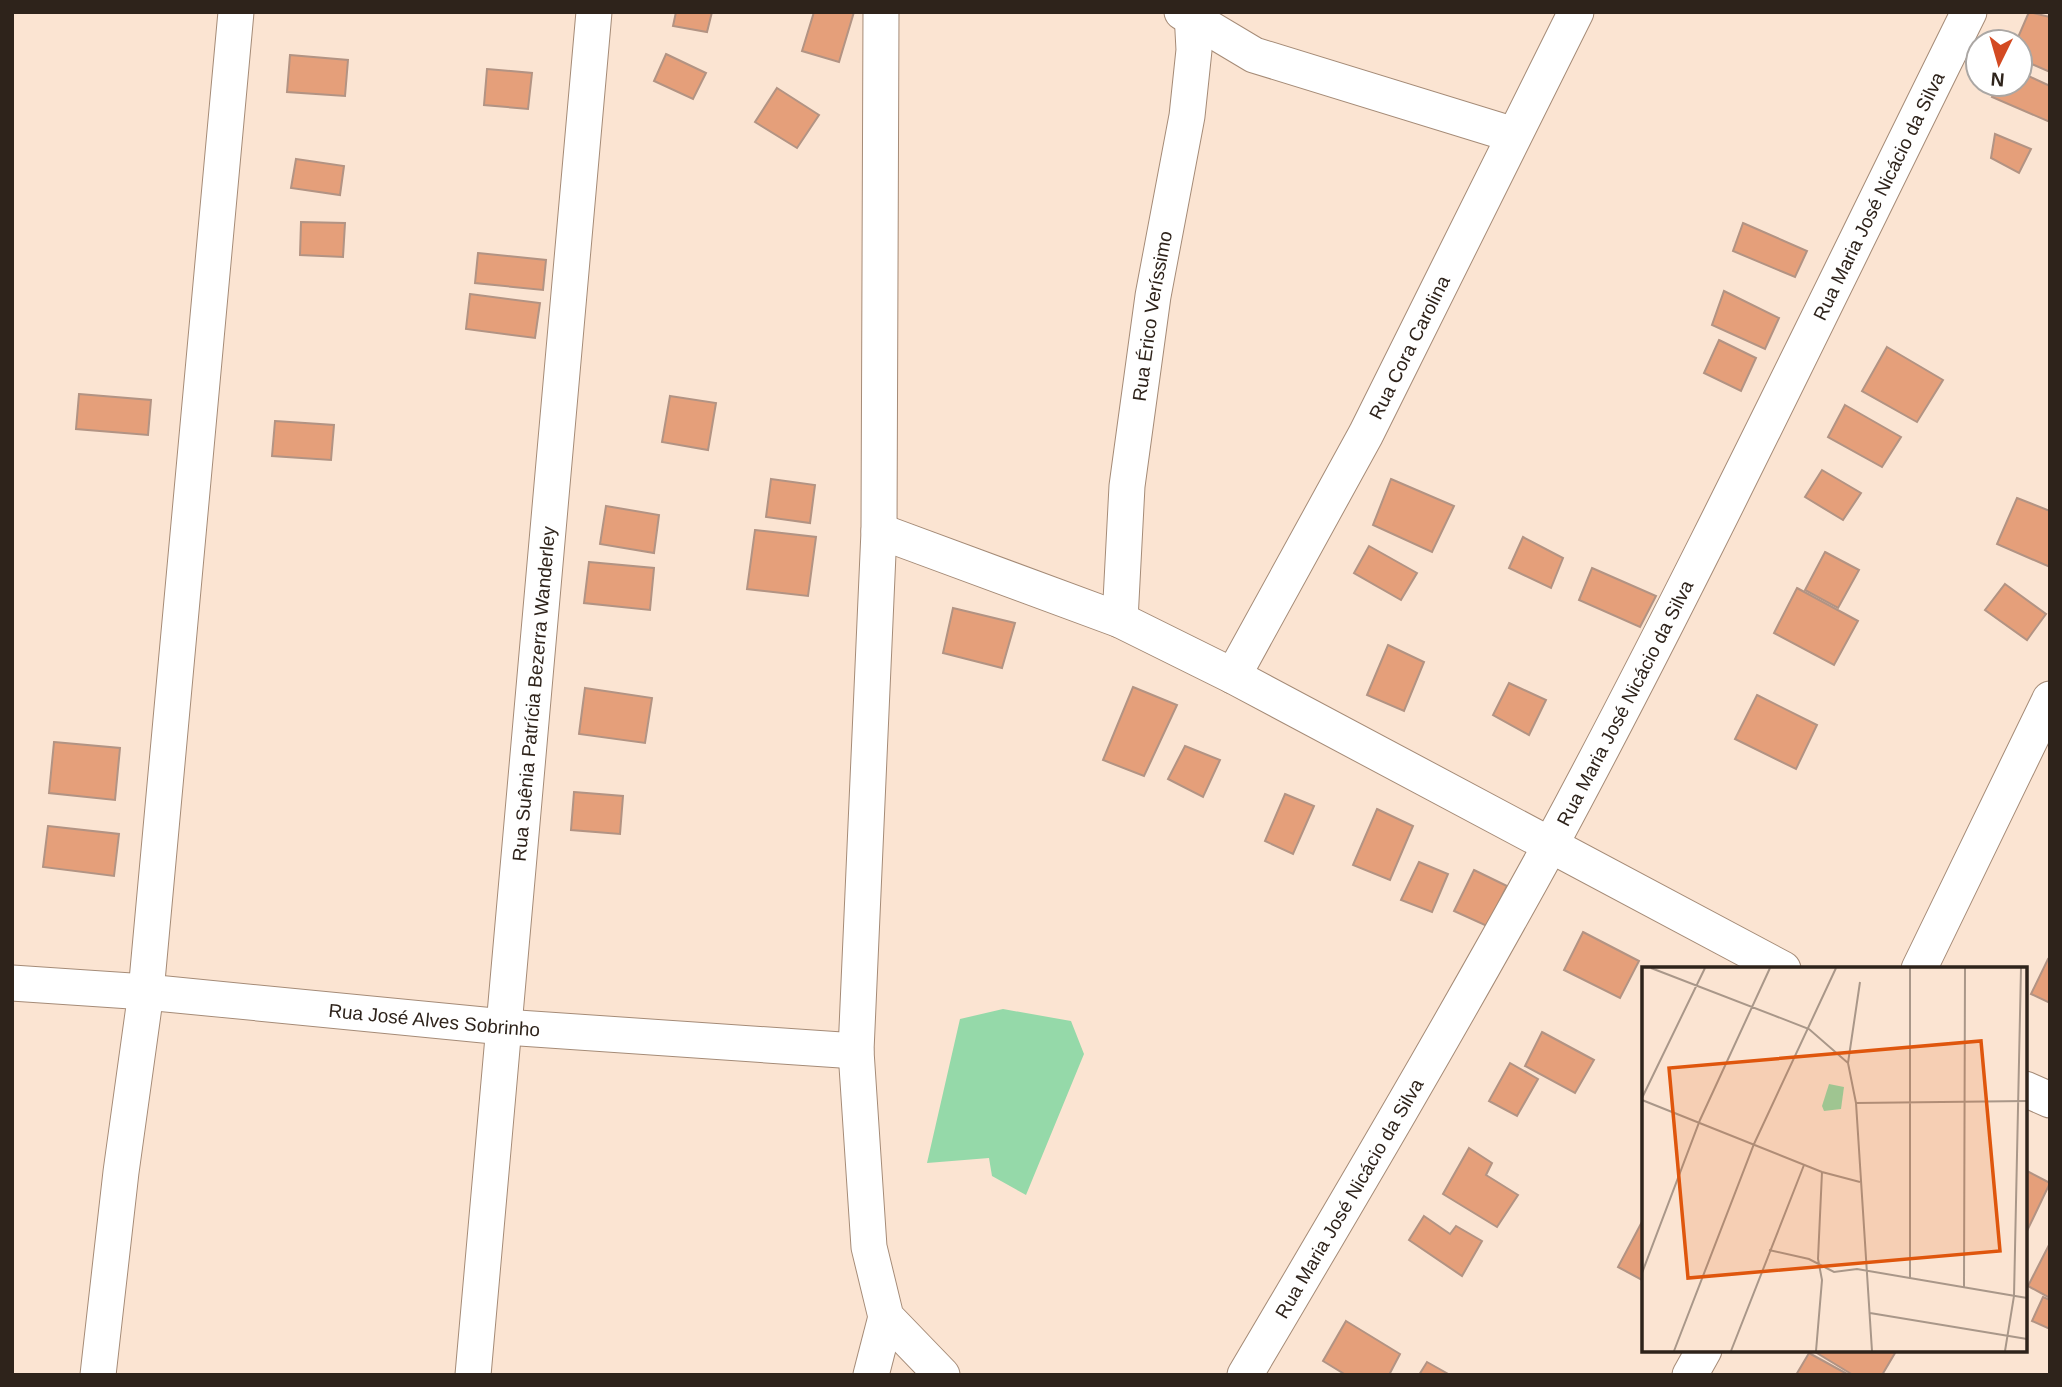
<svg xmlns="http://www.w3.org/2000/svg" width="2062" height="1387" font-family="Arial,sans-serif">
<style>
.pitch{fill:#95d9a9}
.building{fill:#e59f7a;stroke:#b29383;stroke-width:2}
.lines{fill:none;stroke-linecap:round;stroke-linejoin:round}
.minor-casing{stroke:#a58b77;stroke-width:37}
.minor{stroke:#fff;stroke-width:35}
.labels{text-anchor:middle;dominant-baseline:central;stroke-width:6;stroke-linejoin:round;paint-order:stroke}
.street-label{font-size:19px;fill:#2e231b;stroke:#fff}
.inset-road{fill:none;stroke:#a99789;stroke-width:2}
.view{fill:#df560d;fill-opacity:0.15;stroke:#df560d;stroke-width:3.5}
.inset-edge{fill:none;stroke:#2e231b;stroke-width:3.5}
</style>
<rect width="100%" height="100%" fill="#fbe4d2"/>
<path class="pitch" d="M 1003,1009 L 1071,1021 L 1084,1054 L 1026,1195 L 992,1176 L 989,1158 L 927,1163 L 960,1019 Z"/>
<g class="building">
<path d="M 676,12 L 712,12 L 707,32 L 673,26 Z"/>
<path d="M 814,12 L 854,12 L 839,62 L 802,51 Z"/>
<path d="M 2029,12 L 2050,17 L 2050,72 L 2020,59 L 2020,42 L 2016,42 Z"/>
<path d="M 666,54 L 706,73 L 693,99 L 654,81 Z"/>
<path d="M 290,55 L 348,60 L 345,96 L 287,92 Z"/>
<path d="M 487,69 L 532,73 L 528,109 L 484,105 Z"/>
<path d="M 2020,72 L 2050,86 L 2050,122 L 1992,97 L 1998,84 L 2020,84 Z"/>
<path d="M 777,88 L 819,115 L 797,148 L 755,122 Z"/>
<path d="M 1995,134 L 2031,149 L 2019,173 L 1991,158 Z"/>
<path d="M 296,159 L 344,166 L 340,195 L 291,188 Z"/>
<path d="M 301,222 L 345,223 L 343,257 L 300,255 Z"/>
<path d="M 1743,223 L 1807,251 L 1795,277 L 1733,251 Z"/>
<path d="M 478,253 L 546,260 L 543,290 L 475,283 Z"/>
<path d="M 1724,291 L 1779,318 L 1765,349 L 1712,325 Z"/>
<path d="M 470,294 L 540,303 L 535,338 L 466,329 Z"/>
<path d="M 1719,340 L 1756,358 L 1741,391 L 1704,373 Z"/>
<path d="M 1887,347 L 1943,380 L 1917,422 L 1862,391 Z"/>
<path d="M 79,394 L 151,400 L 148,435 L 76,429 Z"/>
<path d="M 670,396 L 716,403 L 708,450 L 662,442 Z"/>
<path d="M 1845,405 L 1901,437 L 1882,467 L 1828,437 Z"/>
<path d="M 275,421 L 334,425 L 331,460 L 272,456 Z"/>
<path d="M 1822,470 L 1861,493 L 1843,520 L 1805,497 Z"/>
<path d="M 771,479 L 815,485 L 810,523 L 766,517 Z"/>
<path d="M 1391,479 L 1454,506 L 1432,552 L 1373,525 Z"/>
<path d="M 2017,498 L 2050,511 L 2050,567 L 1997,544 Z"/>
<path d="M 606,506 L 659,515 L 654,553 L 600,544 Z"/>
<path d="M 755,530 L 816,537 L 808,596 L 747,589 Z"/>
<path d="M 1523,537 L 1563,558 L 1551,588 L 1509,568 Z"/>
<path d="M 1369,546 L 1417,573 L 1401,600 L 1354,573 Z"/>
<path d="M 1825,552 L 1859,570 L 1838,608 L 1805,590 Z"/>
<path d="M 589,562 L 654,568 L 650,610 L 584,603 Z"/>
<path d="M 1592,568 L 1656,596 L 1640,627 L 1579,600 Z"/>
<path d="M 2005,584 L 2046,614 L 2027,640 L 1985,610 Z"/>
<path d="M 1797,588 L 1858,621 L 1834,665 L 1774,633 Z"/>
<path d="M 953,608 L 1015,623 L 1002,668 L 943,653 Z"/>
<path d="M 1388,645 L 1424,662 L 1404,711 L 1367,695 Z"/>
<path d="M 1509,683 L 1546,700 L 1529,735 L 1493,715 Z"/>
<path d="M 1133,687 L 1177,705 L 1144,776 L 1103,760 Z"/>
<path d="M 585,688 L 652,698 L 645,743 L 579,734 Z"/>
<path d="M 1757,695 L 1817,725 L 1796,769 L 1735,739 Z"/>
<path d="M 54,742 L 120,748 L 115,800 L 49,793 Z"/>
<path d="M 1185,746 L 1220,760 L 1203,797 L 1168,779 Z"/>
<path d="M 574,792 L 623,796 L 620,834 L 571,830 Z"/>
<path d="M 1285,794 L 1314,806 L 1293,854 L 1265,841 Z"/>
<path d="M 1377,809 L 1413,826 L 1390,880 L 1353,865 Z"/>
<path d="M 48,826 L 119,834 L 114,876 L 43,867 Z"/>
<path d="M 1419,862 L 1448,874 L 1432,912 L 1401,900 Z"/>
<path d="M 1474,870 L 1507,886 L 1487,926 L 1454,911 Z"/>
<path d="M 1583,932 L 1639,961 L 1620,998 L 1564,970 Z"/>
<path d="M 2048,959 L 2050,960 L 2050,1003 L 2031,994 Z"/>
<path d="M 1542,1032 L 1594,1060 L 1575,1093 L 1525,1066 Z"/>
<path d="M 1510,1063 L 1538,1079 L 1517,1116 L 1489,1101 Z"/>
<path d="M 1469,1148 L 1492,1163 L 1486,1175 L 1518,1195 L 1497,1227 L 1443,1194 Z"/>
<path d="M 2025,1170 L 2050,1183 L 2027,1231 L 2025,1230 Z"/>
<path d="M 1424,1216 L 1450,1234 L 1456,1226 L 1482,1241 L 1462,1276 L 1409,1240 Z"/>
<path d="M 1644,1218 L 1644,1281 L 1618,1267 Z"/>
<path d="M 2050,1243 L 2050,1298 L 2028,1286 Z"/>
<path d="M 2043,1297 L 2050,1300 L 2050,1329 L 2032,1321 Z"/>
<path d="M 1346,1321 L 1400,1354 L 1389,1375 L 1346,1375 L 1323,1361 Z"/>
<path d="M 1812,1350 L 1890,1350 L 1895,1353 L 1882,1375 L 1853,1375 Z"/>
<path d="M 1809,1353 L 1849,1375 L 1796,1375 Z"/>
<path d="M 1427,1362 L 1450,1375 L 1419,1375 Z"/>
</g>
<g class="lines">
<defs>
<g id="minor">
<path d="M 881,12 L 879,531 L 856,1051 L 869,1247 L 886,1317 L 942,1375"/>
<path d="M 1182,12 L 1254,55 L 1514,135"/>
<path d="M 879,531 L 1120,620 L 1233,676 L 1783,969"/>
<path id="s1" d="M 1120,620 L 1127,486 L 1153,296 L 1187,116 L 1194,50 L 1192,12"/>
<path id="s2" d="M 1233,676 L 1366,434 L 1576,12"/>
<path d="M 1919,969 L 2050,699"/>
<path id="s3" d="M 12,983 L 146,992 L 504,1027 L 856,1051"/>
<path d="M 2025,1089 L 2050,1100"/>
<path d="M 98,1375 L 121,1172 L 146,992 L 236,12"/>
<path id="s4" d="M 473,1375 L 594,12"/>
<path d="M 871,1375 L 886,1317"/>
<path id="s5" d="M 1245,1375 C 1349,1199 1453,1023 1551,844 C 1698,571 1831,290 1969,12"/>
<path d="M 1690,1375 L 1704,1350"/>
</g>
</defs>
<use href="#minor" class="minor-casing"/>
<use href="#minor" class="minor"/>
</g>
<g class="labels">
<g class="street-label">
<text stroke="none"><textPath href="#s5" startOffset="1339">Rua Maria José Nicácio da Silva</textPath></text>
<text stroke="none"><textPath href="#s1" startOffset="306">Rua Érico Veríssimo</textPath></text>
<text stroke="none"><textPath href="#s2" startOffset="373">Rua Cora Carolina</textPath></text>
<text stroke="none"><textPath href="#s4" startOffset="684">Rua Suênia Patrícia Bezerra Wanderley</textPath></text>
<text stroke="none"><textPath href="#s5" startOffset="772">Rua Maria José Nicácio da Silva</textPath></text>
<text stroke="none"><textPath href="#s3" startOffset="424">Rua José Alves Sobrinho</textPath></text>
<text stroke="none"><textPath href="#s5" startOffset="205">Rua Maria José Nicácio da Silva</textPath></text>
</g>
</g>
<g transform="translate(1642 967)">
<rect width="385" height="385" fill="#fbe4d2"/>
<path d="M 187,117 L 202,120 L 199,142 L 182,144 L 180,139 Z" fill="#95d9a9"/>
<path class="inset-road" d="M 9,1 L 167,62 L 206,96 L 214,136 L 230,384M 206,96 L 218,15M 0,131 L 63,1M 0,133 L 180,205 L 218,215M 214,136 L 385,134M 127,283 L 167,292 L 192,305 L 215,302 L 385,331M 0,306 L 58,153 L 128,1M 268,312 L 268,1M 322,321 L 323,1M 228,346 L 385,372M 32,384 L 112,177 L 194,1M 89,384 L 162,198M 174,384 L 180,313 L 176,292 L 180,205M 363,384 L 372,329 L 379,1"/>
<path class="view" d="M 339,74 L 358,284 L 46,311 L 27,101 Z"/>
<rect width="385" height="385" class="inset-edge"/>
</g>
<rect width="2062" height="1387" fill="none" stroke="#2e231b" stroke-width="28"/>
<g transform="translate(1999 63) rotate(185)"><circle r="33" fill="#ffffff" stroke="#aba7a4" stroke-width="2"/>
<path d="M0-5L12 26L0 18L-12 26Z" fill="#d34a22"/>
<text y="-10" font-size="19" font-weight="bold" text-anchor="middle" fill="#2e231b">N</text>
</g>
</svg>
